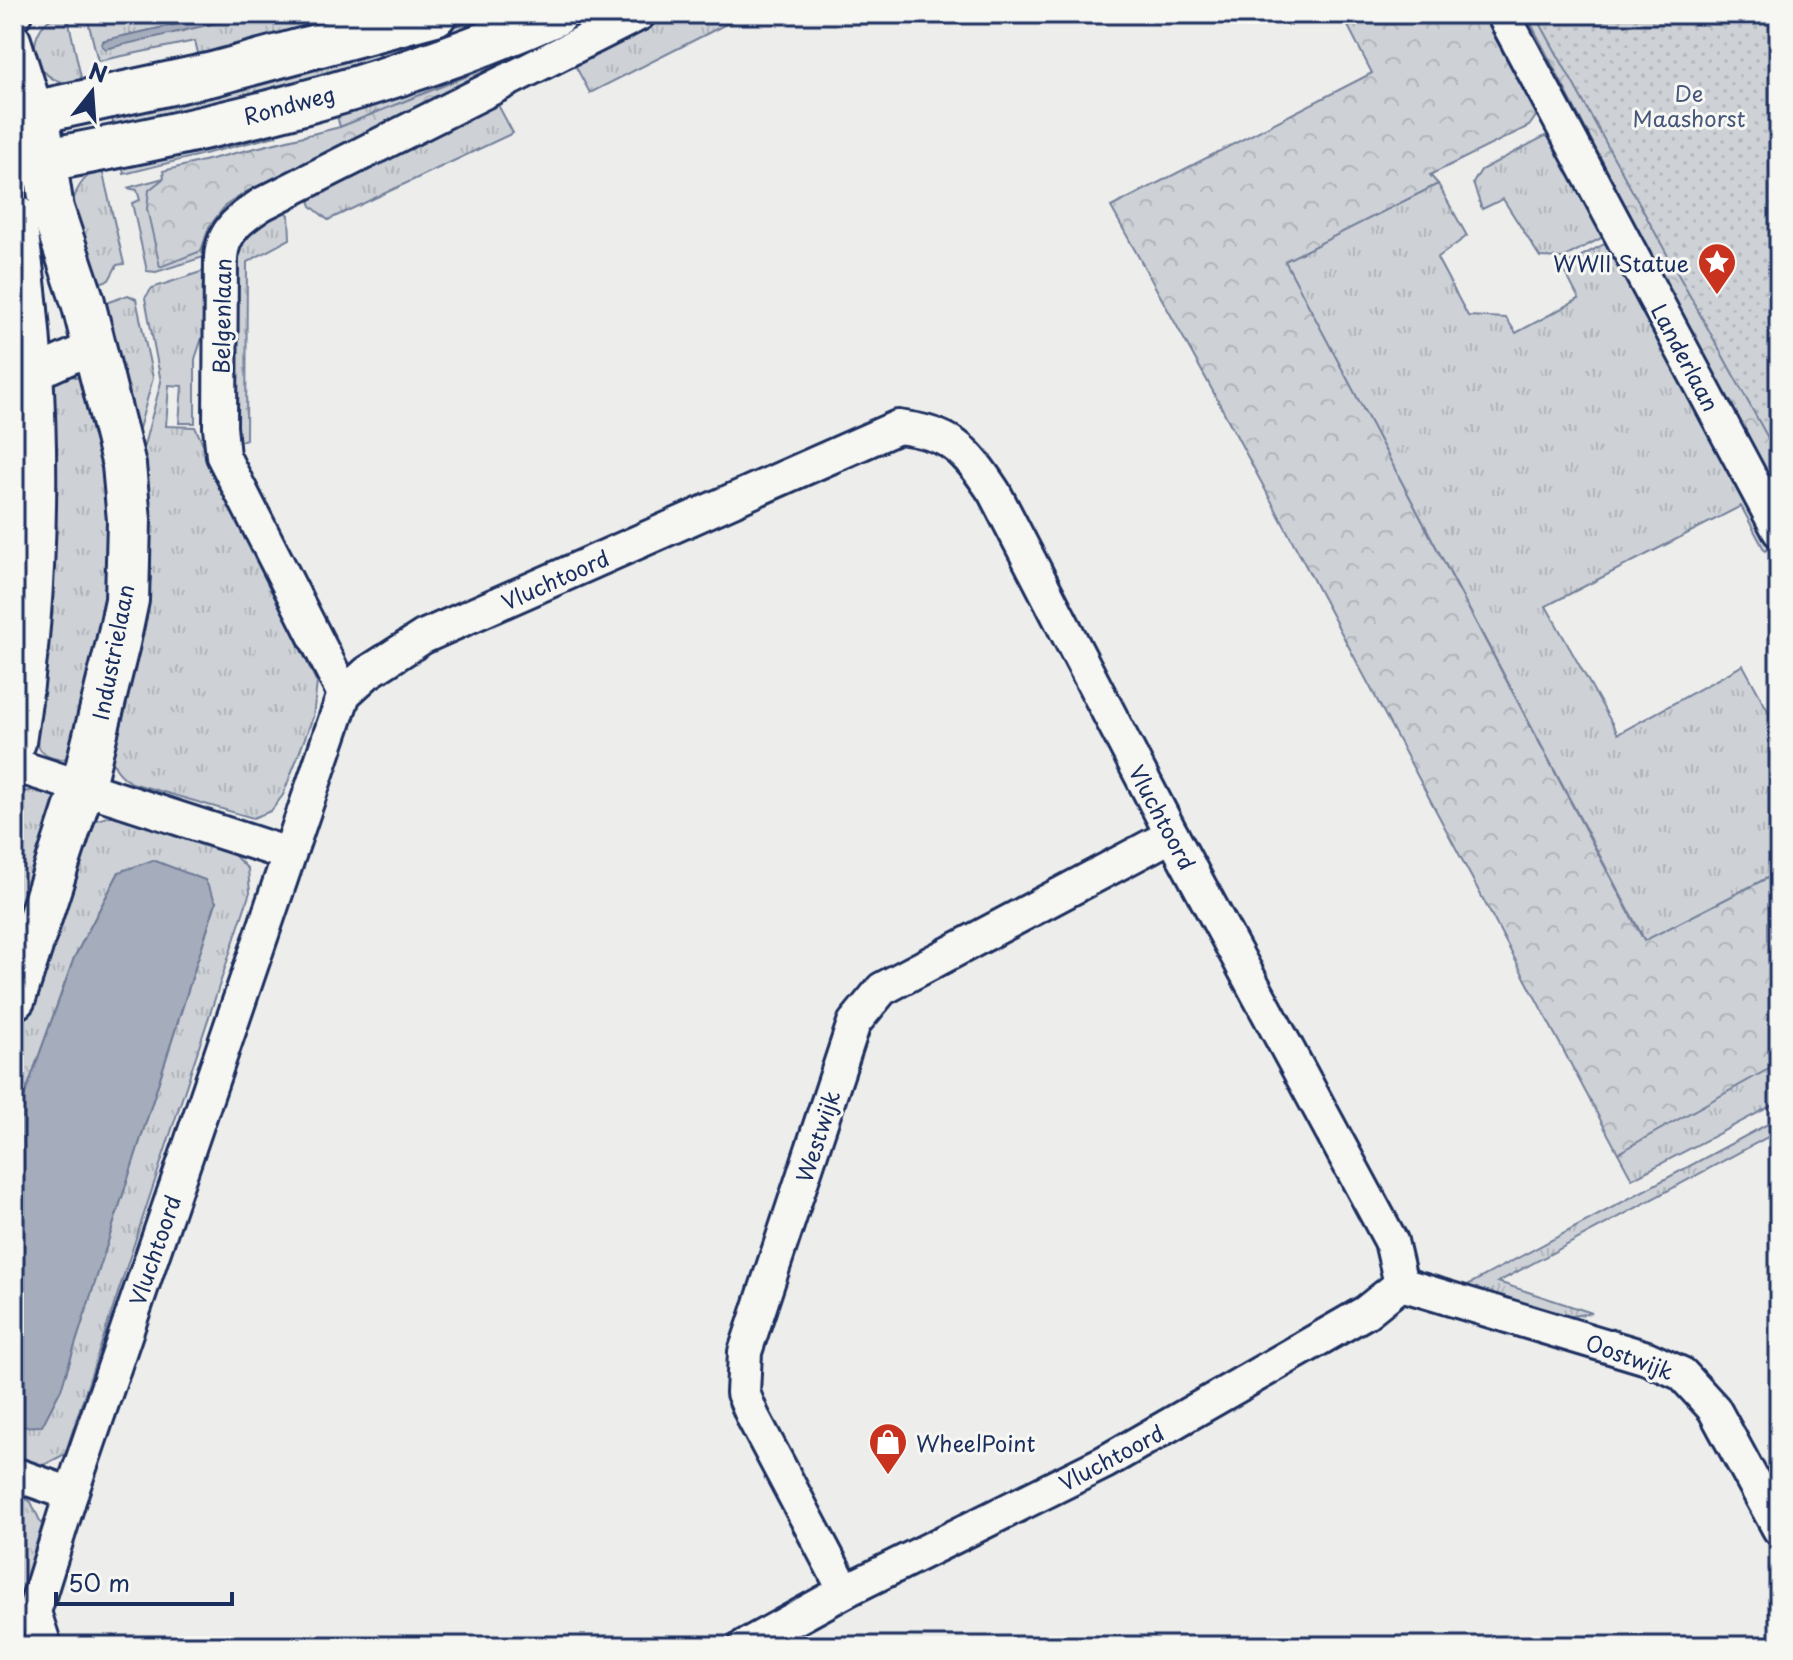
<svg xmlns="http://www.w3.org/2000/svg" width="1793" height="1660" font-family="'Playpen Sans',sans-serif">
<style>
.grass{fill:url(#grass-tufts);stroke:#74809a;stroke-width:2}
.forest{fill:url(#forest-crowns);stroke:#74809a;stroke-width:2}
.park{fill:url(#park-dots);stroke:#74809a;stroke-width:2}
.water{fill:#a5acbc;stroke:#6e7a96;stroke-width:2}
.lines{fill:none;stroke-linecap:round;stroke-linejoin:round}
.minor-casing{stroke:#1b2f5e;stroke-width:38}
.major-casing{stroke:#1b2f5e;stroke-width:48}
.minor{stroke:#f6f6f2;stroke-width:32}
.major{stroke:#f6f6f2;stroke-width:42}
.labels{text-anchor:middle;dominant-baseline:central;stroke-width:6;stroke-linejoin:round;paint-order:stroke}
.park-label{font-size:22px;fill:#48587c;stroke:#f6f6f2}
.street-label{font-size:22px;fill:#1b2f5e;stroke:#f6f6f2}
.poi-label{font-size:22px;fill:#1b2f5e;stroke:#f6f6f2;text-anchor:end}
</style>
<defs>
<pattern id="grass-tufts" width="24" height="20" patternUnits="userSpaceOnUse" patternTransform="scale(2)"><rect width="24" height="20" fill="#ced2d7"/><path d="M3 7l-1-3M5 7V3M7 7l1-3M15 17l-1-3M17 17v-4M19 17l1-3" fill="none" stroke="#b0b5bb"/></pattern>
<pattern id="forest-crowns" width="20" height="18" patternUnits="userSpaceOnUse" patternTransform="scale(2)"><rect width="20" height="18" fill="#ced2d7"/><path d="M2 6a3 3 0 1 1 6 0M12 15a3 3 0 1 1 6 0" fill="none" stroke="#b0b5bb"/></pattern>
<pattern id="park-dots" width="8" height="8" patternUnits="userSpaceOnUse" patternTransform="scale(2)"><rect width="8" height="8" fill="#ced2d7"/><path d="M2 2h.1M6 6h.1" fill="none" stroke="#b0b5bb" stroke-width="1.8" stroke-linecap="round"/></pattern>
</defs>
<rect width="100%" height="100%" fill="#edeeec"/>
<filter id="ink" filterUnits="userSpaceOnUse"><feTurbulence type="fractalNoise" baseFrequency=".0125" numOctaves="2"/><feDisplacementMap in="SourceGraphic" scale="16" xChannelSelector="R" yChannelSelector="G"/><feConvolveMatrix kernelMatrix="1 2 1 2 8 2 1 2 1" color-interpolation-filters="sRGB"/></filter>
<g filter="url(#ink)">
<g class="grass">
<path d="M 67,14 L 82,82 C 59,86 44,78 34,56 C 34,34 43,16 67,14 Z"/>
<path d="M 91,14 L 223,14 L 102,41 L 175,32 L 255,14 L 369,14 L 199,57 L 195,41 L 98,61 L 88,21 Z"/>
<path d="M 491,14 L 540,14 L 116,137 L 112,118 C 240,89 367,57 491,14 Z"/>
<path d="M 577,14 L 617,14 L 241,204 L 207,256 L 156,272 L 147,271 L 132,203 L 140,200 L 137,190 L 127,188 L 164,178 L 201,251 L 209,227 L 225,206 L 246,192 L 300,169 L 505,61 L 340,127 L 336,112 Z"/>
<path d="M 660,14 L 746,14 L 590,93 L 576,67 L 577,56 Z"/>
<path d="M 497,103 L 513,133 L 328,220 L 311,206 L 307,194 Z"/>
<path d="M 274,128 L 276,136 L 124,174 L 120,156 Z"/>
<path d="M 1545,136 L 1557,138 L 1607,235 L 1563,258 L 1540,257 L 1503,199 L 1482,209 L 1473,183 L 1481,170 Z"/>
<path d="M 101,165 L 124,264 L 117,265 L 109,280 L 92,285 C 78,239 51,198 101,165 Z"/>
<path d="M 1438,184 L 1467,236 L 1437,258 L 1468,316 L 1506,318 L 1516,333 L 1579,299 L 1562,266 L 1612,240 L 1776,543 L 1765,551 L 1741,506 L 1546,606 L 1618,734 L 1743,665 L 1779,731 L 1779,872 L 1645,941 L 1284,260 Z"/>
<path d="M 284,210 L 289,215 L 290,239 L 247,262 L 246,439 L 234,444 L 237,242 L 250,225 Z"/>
<path d="M 207,270 L 207,323 L 195,359 L 195,423 L 179,423 L 182,386 L 169,385 L 166,426 L 195,427 L 317,683 L 313,717 L 283,795 L 271,811 L 253,818 L 132,783 C 117,774 111,764 110,747 L 132,674 L 151,578 L 151,535 L 143,449 L 161,382 L 145,298 L 152,288 Z"/>
<path d="M 128,295 L 136,299 L 153,378 L 137,436 L 98,306 Z"/>
<path d="M 69,375 L 84,380 L 102,434 L 113,592 L 72,757 C 52,763 37,754 34,734 L 48,385 Z"/>
<path d="M 39,789 L 48,791 L 59,803 L 14,966 L 14,801 L 23,792 Z"/>
<path d="M 113,815 L 232,853 L 248,869 L 250,892 L 65,1454 L 40,1467 L 14,1458 L 14,1427 L 42,1425 L 61,1389 L 216,902 L 119,872 L 74,958 L 14,1125 L 14,1039 L 78,840 L 91,822 Z"/>
<path d="M 1779,1063 L 1779,1102 L 1632,1179 L 1618,1153 Z"/>
<path d="M 1779,1118 L 1779,1131 L 1498,1282 L 1592,1313 L 1558,1318 L 1460,1289 Z"/>
<path d="M 14,1492 L 31,1502 L 42,1525 L 14,1619 Z"/>
</g>
<g class="forest">
<path d="M 1342,14 L 1482,14 L 1537,115 L 1529,126 L 1430,175 L 1438,184 L 1285,261 L 1644,941 L 1779,872 L 1779,1063 L 1618,1153 L 1209,384 L 1111,207 L 1372,73 Z"/>
<path d="M 1526,14 L 1590,14 L 1779,84 L 1779,503 Z"/>
<path d="M 505,61 L 300,169 L 246,192 L 225,206 L 209,227 L 201,251 L 160,267 L 147,209 L 149,190 L 164,178 L 163,171 L 340,127 Z"/>
</g>
<path class="park" d="M 1535,14 L 1779,14 L 1779,458 Z"/>
<g class="water">
<path d="M 223,14 L 255,14 L 105,49 L 101,44 L 105,40 Z"/>
<path d="M 153,860 L 205,880 L 216,902 L 61,1389 L 42,1426 L 14,1427 L 14,1125 L 74,958 L 119,872 Z"/>
</g>
<g class="lines">
<defs>
<g id="minor">
<path d="M 14,14 L 15,14"/>
<path d="M 1503,14 L 1779,531"/>
<path d="M 14,40 L 37,112"/>
<path d="M 14,377 L 31,375 L 95,346"/>
<path d="M 344,694 L 223,456 L 220,427 L 221,257 C 223,230 241,218 262,204 L 639,14"/>
<path d="M 14,765 L 288,854"/>
<path d="M 1401,1284 L 1647,1358 L 1682,1374 L 1714,1409 L 1779,1529"/>
<path d="M 14,1474 L 71,1494"/>
<path d="M 845,1591 L 753,1417 L 743,1393 L 745,1352 L 854,1023 L 882,989 L 1172,835"/>
<path d="M 45,1646 L 34,1612 L 71,1494 L 344,694 L 367,673 L 423,637 L 898,427 C 950,433 965,448 994,492 L 1172,835 L 1391,1241 L 1401,1284 L 1366,1312 L 1105,1462 L 845,1591 L 745,1646"/>
</g>
<g id="major">
<path d="M 14,117 L 213,74 L 435,14"/>
<path d="M 14,166 C 198,133 385,91 556,14"/>
<path d="M 14,216 C 41,386 41,571 14,742"/>
<path d="M 14,998 L 83,785 L 118,643 L 127,600 L 129,520 L 124,465 L 83,302 L 52,209 L 37,112"/>
</g>
</defs>
<use href="#minor" class="minor-casing"/>
<use href="#major" class="major-casing"/>
<use href="#minor" class="minor"/>
<use href="#major" class="major"/>
</g>
</g>
<defs>
<symbol id="sight-pin" viewBox="-11 -11 22 30"><path d="M0 17L-7.5 6A9.5 9.5 0 1 1 7.5 6Z" fill="#c8321e" stroke="#f6f6f2"/><path d="M0-6L1.8-2.2L6-1.7L2.9 1.2L3.7 5.4L0 3.3L-3.7 5.4L-2.9 1.2L-6-1.7L-1.8-2.2Z" fill="#fff"/></symbol>
<symbol id="shop-pin" viewBox="-11 -11 22 30"><path d="M0 17L-7.5 6A9.5 9.5 0 1 1 7.5 6Z" fill="#c8321e" stroke="#f6f6f2"/><path d="M-5-2.5h2.3a2.7 3.5 0 0 1 5.4 0H5L5.5 6h-11ZM-1.5-2.5h3a1.5 2.3 0 0 0-3 0Z" fill="#fff"/></symbol>
</defs>
<g fill-rule="evenodd">
<use href="#sight-pin" x="1695" y="240" width="44" height="60"/>
<use href="#shop-pin" x="866" y="1420" width="44" height="60"/>
</g>
<g class="labels">
<g class="park-label">
<text x="1689" y="92">De<tspan x="1689" dy="25">Maashorst</tspan></text>
</g>
<g class="street-label">
<text transform="translate(289 104) rotate(-15)">Rondweg</text>
<text transform="translate(221 316) rotate(-89)">Belgenlaan</text>
<text transform="translate(1686 357) rotate(62)">Landerlaan</text>
<text transform="translate(555 579) rotate(-24)">Vluchtoord</text>
<text transform="translate(112 652) rotate(-79)">Industrielaan</text>
<text transform="translate(1163 817) rotate(62)">Vluchtoord</text>
<text transform="translate(817 1136) rotate(-72)">Westwijk</text>
<text transform="translate(154 1250) rotate(-71)">Vluchtoord</text>
<text transform="translate(1630 1356) rotate(20)">Oostwijk</text>
<text transform="translate(1111 1457) rotate(-28)">Vluchtoord</text>
</g>
<g class="poi-label">
<text x="1689" y="262">WWII Statue</text>
<text x="916" y="1442" text-anchor="start">WheelPoint</text>
</g>
</g>
<rect width="1793" height="1660" fill="none" stroke="#f6f6f2" stroke-width="48"/>
<rect x="24" y="24" width="1745" height="1612" fill="none" stroke="#1b2f5e" stroke-width="3" filter="url(#ink)"/>
<g transform="translate(92 92) rotate(17)" stroke="#f6f6f2" stroke-width="6" paint-order="stroke">
<path d="M0-6L14 30L0 20L-14 30Z" fill="#1b2f5e"/>
<text y="-12" font-size="22" font-weight="bold" text-anchor="middle" fill="#1b2f5e">N</text>
</g>
<path d="M56 1592v12h176v-12" fill="none" stroke="#1b2f5e" stroke-width="4"/>
<text x="68" y="1592" font-size="24" fill="#1b2f5e" stroke="#f6f6f2" stroke-width="6" paint-order="stroke">50 m</text>
</svg>
